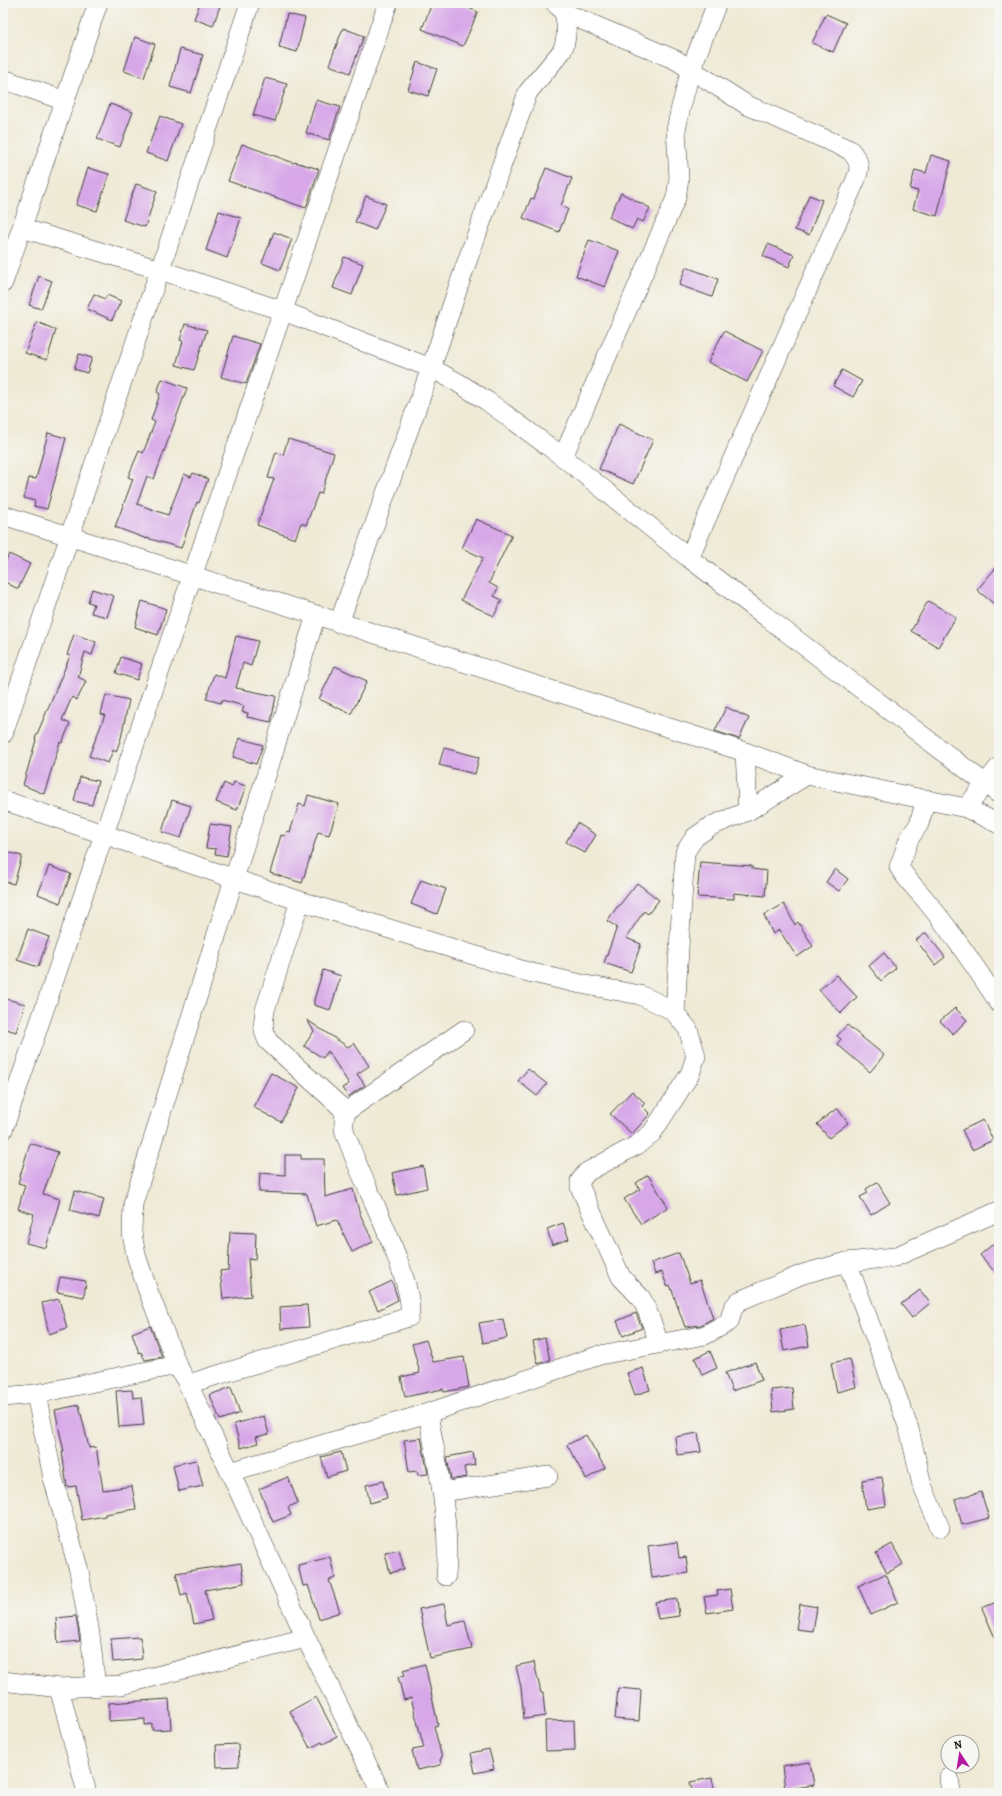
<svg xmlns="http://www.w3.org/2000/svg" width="1002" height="1796" font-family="Alegreya,serif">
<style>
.building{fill:#d7a7e8}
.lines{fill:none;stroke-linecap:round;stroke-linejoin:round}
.minor-casing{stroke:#3c3b38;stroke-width:20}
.minor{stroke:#fff;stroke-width:19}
</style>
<rect width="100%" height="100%" fill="#f6f6f2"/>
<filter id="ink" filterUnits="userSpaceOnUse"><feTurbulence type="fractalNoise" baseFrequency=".025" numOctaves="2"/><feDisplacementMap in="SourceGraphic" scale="8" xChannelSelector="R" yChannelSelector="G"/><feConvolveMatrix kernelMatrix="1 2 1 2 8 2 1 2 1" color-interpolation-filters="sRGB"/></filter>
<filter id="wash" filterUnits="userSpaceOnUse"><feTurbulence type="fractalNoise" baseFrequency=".012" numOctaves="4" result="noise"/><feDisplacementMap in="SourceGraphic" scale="16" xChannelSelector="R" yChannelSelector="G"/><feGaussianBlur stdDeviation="0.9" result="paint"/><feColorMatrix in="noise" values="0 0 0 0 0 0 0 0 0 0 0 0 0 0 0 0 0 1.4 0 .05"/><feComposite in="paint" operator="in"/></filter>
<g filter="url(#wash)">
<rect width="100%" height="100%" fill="#efead6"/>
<g id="blocks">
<g class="building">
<path d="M 200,3 L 221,3 L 213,26 L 194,19 Z"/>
<path d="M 432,3 L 457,3 L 478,12 L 463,46 L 422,29 Z"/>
<path d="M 287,14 L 305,18 L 297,52 L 279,47 Z"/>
<path d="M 826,14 L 846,23 L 833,52 L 812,43 Z"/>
<path d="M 343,28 L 364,36 L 350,73 L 329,65 Z"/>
<path d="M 135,37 L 155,44 L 144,78 L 124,71 Z"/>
<path d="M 180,49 L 203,55 L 191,93 L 170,87 Z"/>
<path d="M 417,62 L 437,69 L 428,96 L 408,90 Z"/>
<path d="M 265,78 L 287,84 L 275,121 L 253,115 Z"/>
<path d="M 316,100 L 340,107 L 329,140 L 306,133 Z"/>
<path d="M 110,104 L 133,112 L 120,147 L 97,139 Z"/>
<path d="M 160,116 L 181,124 L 168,161 L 146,153 Z"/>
<path d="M 242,144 L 294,163 L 295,162 L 319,169 L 306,208 L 228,181 Z"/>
<path d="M 931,155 L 951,161 L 937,216 L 913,209 L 918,191 L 910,189 L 915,170 L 926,173 Z"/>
<path d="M 88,168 L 109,174 L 97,211 L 76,205 Z"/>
<path d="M 546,168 L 572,178 L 561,206 L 568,209 L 559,232 L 523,218 L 531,198 L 534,199 Z"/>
<path d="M 136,184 L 157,191 L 145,227 L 123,220 Z"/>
<path d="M 621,193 L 650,208 L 643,222 L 637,219 L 632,229 L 609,217 Z"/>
<path d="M 809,195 L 822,200 L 809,235 L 795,230 Z"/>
<path d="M 366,196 L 386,204 L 375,230 L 355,222 Z"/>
<path d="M 219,211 L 241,218 L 227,258 L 206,250 Z"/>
<path d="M 274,232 L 292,239 L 280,270 L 262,263 Z"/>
<path d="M 589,240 L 619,251 L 605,287 L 576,276 Z"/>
<path d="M 768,244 L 794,255 L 789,267 L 763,256 Z"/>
<path d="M 344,257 L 363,264 L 352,295 L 333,288 Z"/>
<path d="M 686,267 L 718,279 L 712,297 L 679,285 Z"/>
<path d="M 39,276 L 52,281 L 41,309 L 29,305 Z"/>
<path d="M 94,294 L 105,299 L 107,295 L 121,301 L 112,320 L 87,309 Z"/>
<path d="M 37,322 L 56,330 L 47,360 L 25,353 Z"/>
<path d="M 185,324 L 207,330 L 194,370 L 176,365 L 183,341 L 180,340 Z"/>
<path d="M 724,331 L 763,351 L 747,382 L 708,362 Z"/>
<path d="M 233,336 L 260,344 L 246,384 L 221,377 Z"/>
<path d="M 79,354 L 92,358 L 87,373 L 74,369 Z"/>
<path d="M 842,370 L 862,381 L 853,397 L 833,386 Z"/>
<path d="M 162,379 L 187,388 L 154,479 L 147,476 L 137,504 L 168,515 L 184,474 L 191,477 L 193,473 L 208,479 L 199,503 L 197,502 L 181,548 L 147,538 L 147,539 L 115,527 L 133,479 L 128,477 L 139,451 L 143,453 L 155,422 L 151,420 L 160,394 L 157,392 Z"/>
<path d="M 619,424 L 653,440 L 633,484 L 599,469 Z"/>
<path d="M 48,433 L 66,438 L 47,509 L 34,506 L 35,501 L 24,498 L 29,478 L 36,479 Z"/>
<path d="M 288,439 L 334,453 L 321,494 L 318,493 L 306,525 L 301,523 L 295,539 L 257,525 L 274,479 L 268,478 L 276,452 L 283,455 Z"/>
<path d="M 476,519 L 512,535 L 489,583 L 498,588 L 494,596 L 502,600 L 494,616 L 461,600 L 483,558 L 462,548 Z"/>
<path d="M 9,554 L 30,564 L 18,589 L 3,581 L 3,566 Z"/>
<path d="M 999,564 L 999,608 L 977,590 Z"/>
<path d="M 92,589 L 114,596 L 107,617 L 91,613 L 94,604 L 88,602 Z"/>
<path d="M 142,601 L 166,609 L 158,635 L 135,627 Z"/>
<path d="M 928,601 L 956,617 L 938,647 L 911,631 Z"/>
<path d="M 74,634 L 96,642 L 92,655 L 85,652 L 78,677 L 86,681 L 77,700 L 72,697 L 62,720 L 70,724 L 62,743 L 60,742 L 44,794 L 23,785 L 36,740 L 35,739 L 70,656 L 67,655 Z"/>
<path d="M 236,636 L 258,641 L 251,666 L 243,663 L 236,688 L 276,696 L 271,722 L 247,717 L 248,713 L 242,712 L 244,706 L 222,700 L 221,703 L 206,699 L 214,674 L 225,678 Z"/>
<path d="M 121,657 L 142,664 L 137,680 L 116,673 Z"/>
<path d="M 335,666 L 367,681 L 351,714 L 319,699 Z"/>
<path d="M 106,695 L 129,700 L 121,738 L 116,752 L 113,750 L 108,763 L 89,756 L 105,715 L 101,714 Z"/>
<path d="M 726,707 L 749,718 L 739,739 L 715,731 Z"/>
<path d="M 239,738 L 263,745 L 256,764 L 233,757 Z"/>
<path d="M 444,748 L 479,757 L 475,774 L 439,765 Z"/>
<path d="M 80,777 L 98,781 L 92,805 L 74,801 Z"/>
<path d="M 234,782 L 246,786 L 237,810 L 216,802 L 224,783 L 232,787 Z"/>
<path d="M 308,795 L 339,804 L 329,835 L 318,832 L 302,883 L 270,873 L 281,835 L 285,836 L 287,831 L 290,832 L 299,804 L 305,806 Z"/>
<path d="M 172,800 L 191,806 L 181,838 L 162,832 Z"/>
<path d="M 577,823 L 596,835 L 585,853 L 566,842 Z"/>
<path d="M 210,824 L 232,827 L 227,856 L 215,854 L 216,849 L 206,848 Z"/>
<path d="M 3,851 L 22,856 L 14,884 L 3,881 Z"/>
<path d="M 700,862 L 752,866 L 752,869 L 767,871 L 765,896 L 734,893 L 734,899 L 697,897 Z"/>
<path d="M 49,866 L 71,874 L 60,903 L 38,894 Z"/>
<path d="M 835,869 L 848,879 L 839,891 L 826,882 Z"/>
<path d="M 421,880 L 446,889 L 437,914 L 411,904 Z"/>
<path d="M 637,883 L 659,900 L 648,914 L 644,911 L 626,938 L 641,944 L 631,972 L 604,963 L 617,927 L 607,921 L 617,907 L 618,907 Z"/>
<path d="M 784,904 L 795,925 L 798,922 L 813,946 L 797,957 L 779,930 L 773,934 L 764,915 Z"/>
<path d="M 28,929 L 49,937 L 38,967 L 17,960 Z"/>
<path d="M 926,933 L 945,957 L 935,965 L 916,940 Z"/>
<path d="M 884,953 L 896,968 L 881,981 L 869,966 Z"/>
<path d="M 323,970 L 341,976 L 330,1010 L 314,1005 L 314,1000 Z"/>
<path d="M 836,975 L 857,997 L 841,1013 L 819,990 Z"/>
<path d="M 3,998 L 25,1004 L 16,1032 L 3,1028 Z"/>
<path d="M 955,1008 L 967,1020 L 953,1034 L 940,1021 Z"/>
<path d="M 307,1020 L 348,1047 L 354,1043 L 369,1066 L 357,1074 L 365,1085 L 348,1097 L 342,1088 L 349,1084 L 328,1051 L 323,1058 L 304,1046 L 314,1031 Z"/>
<path d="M 847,1025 L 884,1055 L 870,1072 L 837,1044 L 841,1039 L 837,1036 Z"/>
<path d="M 528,1069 L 547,1084 L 537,1096 L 518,1081 Z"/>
<path d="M 271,1073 L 299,1088 L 281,1122 L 253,1107 Z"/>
<path d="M 632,1091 L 645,1103 L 642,1106 L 650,1114 L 632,1134 L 610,1114 Z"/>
<path d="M 837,1108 L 848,1123 L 829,1138 L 817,1124 Z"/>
<path d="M 983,1120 L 993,1140 L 972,1150 L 962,1130 Z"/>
<path d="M 30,1143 L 58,1152 L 43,1194 L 60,1199 L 46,1248 L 26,1243 L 34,1214 L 18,1209 L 25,1185 L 18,1183 Z"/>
<path d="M 285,1155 L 301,1155 L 301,1159 L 324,1159 L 325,1197 L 353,1189 L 360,1214 L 373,1242 L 352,1252 L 337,1220 L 316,1226 L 307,1194 L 259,1192 L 260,1173 L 285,1175 Z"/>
<path d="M 423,1166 L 427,1188 L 397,1195 L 392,1173 Z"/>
<path d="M 648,1175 L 668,1207 L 641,1224 L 624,1199 L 640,1189 L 636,1183 Z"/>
<path d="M 877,1182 L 890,1203 L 871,1215 L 860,1197 L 868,1193 L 866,1189 Z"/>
<path d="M 75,1191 L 104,1199 L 99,1218 L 70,1210 Z"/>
<path d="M 563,1223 L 569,1239 L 552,1245 L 547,1229 Z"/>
<path d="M 230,1232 L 256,1233 L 255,1260 L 248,1259 L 251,1296 L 223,1299 L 220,1271 L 228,1270 Z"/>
<path d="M 999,1239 L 999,1277 L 980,1255 Z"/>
<path d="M 679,1253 L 690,1283 L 700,1280 L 713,1318 L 701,1325 L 685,1327 L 670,1285 L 667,1286 L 662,1272 L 655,1274 L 651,1263 Z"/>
<path d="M 60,1277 L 86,1281 L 84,1297 L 57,1292 Z"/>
<path d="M 392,1281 L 398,1300 L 378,1310 L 369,1292 Z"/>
<path d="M 920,1290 L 930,1303 L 912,1318 L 901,1304 Z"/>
<path d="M 59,1299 L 67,1328 L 49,1334 L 42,1303 Z"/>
<path d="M 307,1305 L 309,1327 L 281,1329 L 280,1307 Z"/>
<path d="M 636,1313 L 642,1328 L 623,1336 L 617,1321 Z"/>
<path d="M 503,1319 L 507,1338 L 483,1343 L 479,1323 Z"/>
<path d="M 805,1325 L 809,1346 L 784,1351 L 780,1330 Z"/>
<path d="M 150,1326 L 162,1357 L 145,1360 L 141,1352 L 139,1353 L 132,1333 Z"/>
<path d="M 545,1338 L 550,1360 L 538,1364 L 533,1341 Z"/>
<path d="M 426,1340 L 433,1362 L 464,1357 L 469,1387 L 444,1392 L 443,1389 L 405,1397 L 401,1377 L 420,1373 L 412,1344 Z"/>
<path d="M 710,1351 L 717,1368 L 702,1375 L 695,1358 Z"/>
<path d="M 850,1359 L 856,1387 L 837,1392 L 831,1363 Z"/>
<path d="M 755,1362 L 762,1380 L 732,1391 L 725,1373 Z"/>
<path d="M 643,1368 L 650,1390 L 635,1395 L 627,1373 Z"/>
<path d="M 231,1387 L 240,1413 L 220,1420 L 210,1395 Z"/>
<path d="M 792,1388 L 794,1409 L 773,1412 L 771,1390 Z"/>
<path d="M 132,1390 L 133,1398 L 141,1397 L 144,1425 L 119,1427 L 116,1391 Z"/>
<path d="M 79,1405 L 89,1448 L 96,1447 L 103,1490 L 132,1486 L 136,1509 L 105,1514 L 105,1516 L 82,1520 L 76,1486 L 67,1487 L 62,1452 L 64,1452 L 55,1410 Z"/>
<path d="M 264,1416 L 269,1434 L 256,1437 L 258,1443 L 241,1448 L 234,1424 Z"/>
<path d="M 698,1433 L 701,1452 L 677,1455 L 675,1437 Z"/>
<path d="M 586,1435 L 605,1468 L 586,1479 L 567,1445 Z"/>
<path d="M 421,1438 L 428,1474 L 418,1475 L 417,1471 L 409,1472 L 404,1440 Z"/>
<path d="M 341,1452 L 346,1471 L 327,1477 L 321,1457 Z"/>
<path d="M 473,1452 L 475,1465 L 464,1467 L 466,1477 L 451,1480 L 447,1457 Z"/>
<path d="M 196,1460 L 203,1486 L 179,1491 L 173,1465 Z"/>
<path d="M 288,1477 L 298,1503 L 288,1507 L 291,1515 L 273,1522 L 259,1489 Z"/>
<path d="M 882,1477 L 886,1506 L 866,1509 L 862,1480 Z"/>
<path d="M 383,1481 L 387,1498 L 370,1503 L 366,1485 Z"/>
<path d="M 981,1492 L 989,1518 L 962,1525 L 955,1499 Z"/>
<path d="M 677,1542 L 679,1558 L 686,1557 L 688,1573 L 652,1578 L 648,1546 Z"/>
<path d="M 892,1544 L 903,1564 L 887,1573 L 876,1553 Z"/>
<path d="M 399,1550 L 404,1569 L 390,1573 L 385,1553 Z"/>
<path d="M 330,1557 L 335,1578 L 329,1580 L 340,1612 L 319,1619 L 308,1585 L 303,1586 L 298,1565 Z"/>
<path d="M 241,1563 L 244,1583 L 205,1590 L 212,1620 L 194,1624 L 187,1593 L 181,1595 L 176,1573 Z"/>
<path d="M 885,1574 L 898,1602 L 871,1615 L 858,1586 Z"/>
<path d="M 730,1589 L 733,1609 L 707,1613 L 704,1597 L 718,1595 L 717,1591 Z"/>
<path d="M 677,1599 L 679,1616 L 658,1619 L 655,1602 Z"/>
<path d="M 999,1601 L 999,1647 L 982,1608 Z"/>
<path d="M 444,1604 L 448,1625 L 465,1621 L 472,1649 L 430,1658 L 419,1609 Z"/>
<path d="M 800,1604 L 817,1607 L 813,1631 L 796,1629 Z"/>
<path d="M 76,1616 L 80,1641 L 58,1643 L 56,1618 Z"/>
<path d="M 140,1637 L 142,1659 L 113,1662 L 111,1639 Z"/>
<path d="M 534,1662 L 541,1693 L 543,1693 L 545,1716 L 524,1719 L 521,1687 L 516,1666 Z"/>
<path d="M 425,1664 L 438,1725 L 434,1726 L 442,1758 L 440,1759 L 441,1765 L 417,1770 L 412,1750 L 424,1748 L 411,1698 L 404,1700 L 398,1677 L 405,1675 L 403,1670 Z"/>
<path d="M 618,1688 L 641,1690 L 639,1721 L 615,1719 Z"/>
<path d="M 316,1697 L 337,1737 L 323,1744 L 322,1742 L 310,1748 L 290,1711 Z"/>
<path d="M 169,1699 L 171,1729 L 152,1730 L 152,1724 L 145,1725 L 145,1719 L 109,1721 L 109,1703 Z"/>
<path d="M 574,1720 L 575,1750 L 546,1751 L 545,1721 Z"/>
<path d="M 238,1744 L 239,1766 L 217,1767 L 216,1745 Z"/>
<path d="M 489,1749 L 494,1769 L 475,1773 L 471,1753 Z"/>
<path d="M 810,1762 L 814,1785 L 785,1790 L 782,1766 Z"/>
<path d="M 712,1778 L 715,1793 L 693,1793 L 690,1782 Z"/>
</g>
</g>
</g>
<g filter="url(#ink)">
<use href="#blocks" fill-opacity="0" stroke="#3c3b38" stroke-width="1"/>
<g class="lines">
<defs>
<g id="minor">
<path d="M 563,12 L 676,60 L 747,105 L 850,150 C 861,163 861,168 854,184 L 689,558"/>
<path d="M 3,79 L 65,101"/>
<path d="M 22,228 L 160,270 L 283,311 L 431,368 L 457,382 L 487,401 L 563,457 L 689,558 L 999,794"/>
<path d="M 3,283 L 98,3"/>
<path d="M 563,457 L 676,198 L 679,178 L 676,130 L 680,111 L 691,69 L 717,3"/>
<path d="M 3,515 L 745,752 L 807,775 L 966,808 L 999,824"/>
<path d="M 316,615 L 133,1204 L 132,1233 L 136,1255 L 147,1288 L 177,1365 L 188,1384 L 230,1472 L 306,1638 L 381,1793"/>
<path d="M 339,623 L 431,368 L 465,267 L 528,92 L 562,51 C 567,41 568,22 563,11 C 562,9 558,6 556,4"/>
<path d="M 3,734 L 250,3"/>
<path d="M 926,799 L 919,824 L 909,839 L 899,867 C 907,881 918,890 928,903 C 954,935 977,969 999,1003"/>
<path d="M 3,800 L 300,901 L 528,972 L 581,984 L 640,995 L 666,1007 L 675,1013 L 688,1029 L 696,1056 L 690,1074 L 652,1133 L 637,1145 L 587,1172 L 580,1181 L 580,1187 L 621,1277 L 641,1298 L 647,1310 L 659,1343"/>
<path d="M 966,808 L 999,767"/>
<path d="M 748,811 L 807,775"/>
<path d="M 675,1013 L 685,852 L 695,837 L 711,826 L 748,811 L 745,752"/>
<path d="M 344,1113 L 464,1030"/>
<path d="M 3,1130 L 388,3"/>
<path d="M 847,1262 L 909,1429 L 922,1485 L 940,1528"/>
<path d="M 188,1384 L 409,1317 C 418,1287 364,1185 352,1151 C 350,1144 345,1136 344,1128 C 343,1119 347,1117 342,1108 L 268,1041 C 262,1030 263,1023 265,1010 L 300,901"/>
<path d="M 36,1394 L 53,1478 L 79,1571 L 90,1634 L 96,1687"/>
<path d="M 3,1397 L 36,1394 L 177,1365"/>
<path d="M 428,1413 C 437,1466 451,1521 446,1576"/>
<path d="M 230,1472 L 428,1413 L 600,1355 L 705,1335 L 729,1322 L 733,1308 L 739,1301 L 803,1274 L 847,1262 L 895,1257 L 999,1211"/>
<path d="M 442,1492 L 548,1476"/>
<path d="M 3,1681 L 59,1688 L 121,1685 L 306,1638"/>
<path d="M 59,1688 L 87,1793"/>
<path d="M 949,1778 L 951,1793"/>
</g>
</defs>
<use href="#minor" class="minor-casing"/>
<use href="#minor" class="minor"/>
</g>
</g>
<rect width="1002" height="1796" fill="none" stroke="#f6f6f2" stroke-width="16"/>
<g transform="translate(960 1754) rotate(348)"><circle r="19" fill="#f6f6f2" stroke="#9f9f9c"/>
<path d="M0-3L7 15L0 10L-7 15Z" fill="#b5179e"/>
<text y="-6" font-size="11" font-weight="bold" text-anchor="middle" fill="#1c1c1c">N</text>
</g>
</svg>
